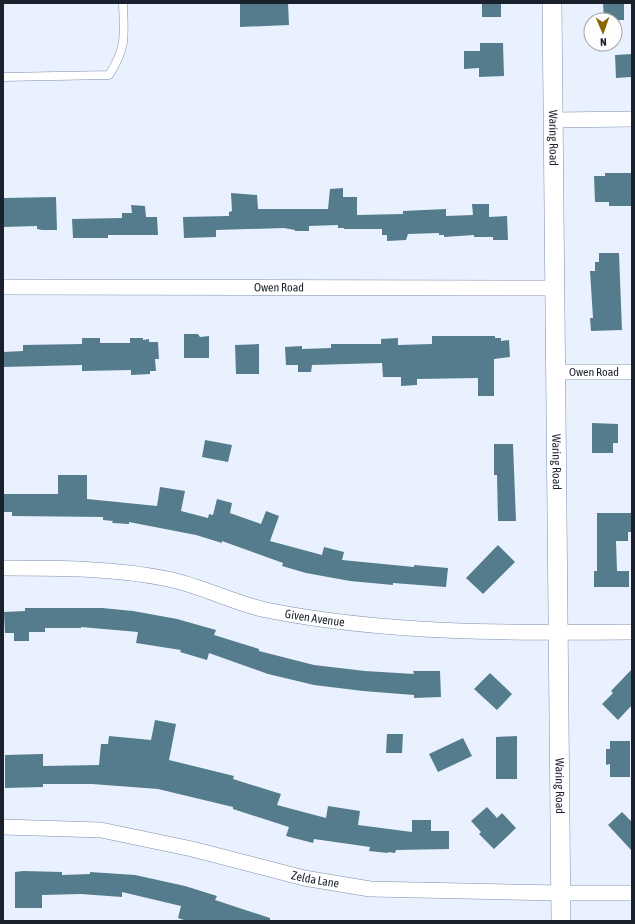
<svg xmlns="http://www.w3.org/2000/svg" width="635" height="924" font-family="'Asap Condensed',sans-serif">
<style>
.building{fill:#557c8c}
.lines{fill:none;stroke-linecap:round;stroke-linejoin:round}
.service-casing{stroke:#7c8fad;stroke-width:9}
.minor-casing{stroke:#7c8fad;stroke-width:16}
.tertiary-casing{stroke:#7c8fad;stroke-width:20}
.service{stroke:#fff;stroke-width:8}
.minor{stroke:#fff;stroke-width:15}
.tertiary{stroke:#fff;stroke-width:19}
.labels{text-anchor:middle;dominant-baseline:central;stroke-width:4;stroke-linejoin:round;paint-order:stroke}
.street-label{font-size:12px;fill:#1a212d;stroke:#fefefe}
</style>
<rect width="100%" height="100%" fill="#e9f1fe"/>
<g class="building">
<path d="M 240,3 L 288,3 L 289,25 L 240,27 Z"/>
<rect x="482" y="3" width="19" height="14"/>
<path d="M 603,3 L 624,3 L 624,20 L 604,20 Z"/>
<path d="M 480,43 L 503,43 L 504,76 L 479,77 L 479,68 L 464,69 L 464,51 L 480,51 Z"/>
<path d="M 632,54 L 631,77 L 616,78 L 615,55 Z"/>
<path d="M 605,173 L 632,173 L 632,206 L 609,206 L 609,202 L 595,202 L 594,176 L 605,176 Z"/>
<path d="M 343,188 L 343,197 L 357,197 L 357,215 L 403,214 L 403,211 L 446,209 L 446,216 L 473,215 L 472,204 L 489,204 L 489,217 L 507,216 L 508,240 L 493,240 L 493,237 L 474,237 L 474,235 L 444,237 L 444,235 L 439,235 L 439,233 L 408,234 L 406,240 L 387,241 L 387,235 L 382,235 L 382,229 L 344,229 L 344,228 L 338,228 L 338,225 L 309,226 L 309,231 L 295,231 L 295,230 L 284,228 L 216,230 L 216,237 L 184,238 L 183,217 L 229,216 L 229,212 L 232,211 L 231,193 L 257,195 L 258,209 L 328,209 L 330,189 Z"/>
<path d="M 56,197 L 57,230 L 42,230 L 37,229 L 37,226 L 3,227 L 3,198 Z"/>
<path d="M 131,205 L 145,206 L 146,217 L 157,217 L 158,235 L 108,235 L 108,238 L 73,238 L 72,219 L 122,218 L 122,213 L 132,213 Z"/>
<path d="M 599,253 L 619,253 L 622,330 L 591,331 L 590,318 L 593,318 L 590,271 L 595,271 L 595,262 L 599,262 Z"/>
<path d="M 184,334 L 198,334 L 200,337 L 209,336 L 209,358 L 184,358 Z"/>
<path d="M 432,336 L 495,336 L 495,338 L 501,338 L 501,341 L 509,340 L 510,357 L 494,359 L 494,396 L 478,396 L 478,378 L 417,379 L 417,385 L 401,386 L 401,377 L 383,377 L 382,363 L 312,365 L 311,372 L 298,372 L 298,365 L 286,365 L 285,347 L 302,346 L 302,349 L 331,348 L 331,344 L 381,344 L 381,339 L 398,338 L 398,345 L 432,344 Z"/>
<path d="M 82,338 L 100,338 L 100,343 L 130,343 L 130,338 L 143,338 L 143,340 L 149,339 L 149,342 L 158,342 L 159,359 L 155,359 L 156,371 L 150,371 L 150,374 L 131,375 L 131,370 L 82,371 L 82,365 L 3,367 L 3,352 L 23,351 L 23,345 L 82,344 Z"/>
<path d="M 259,344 L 259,374 L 236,374 L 235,345 Z"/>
<path d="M 592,423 L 618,424 L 618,443 L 613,443 L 613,453 L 592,453 Z"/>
<path d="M 205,440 L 232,445 L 228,462 L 202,457 Z"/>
<path d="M 494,444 L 513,444 L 516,521 L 498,521 L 497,475 L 494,475 Z"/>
<path d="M 58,475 L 87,475 L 87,499 L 157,506 L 160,487 L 185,491 L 181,511 L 208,518 L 209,514 L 213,515 L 217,499 L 232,503 L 230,513 L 261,524 L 266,511 L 279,516 L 270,541 L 322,555 L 324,547 L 344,552 L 342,560 L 414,567 L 414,565 L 448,568 L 446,587 L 393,583 L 393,585 L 350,581 L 306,573 L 282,566 L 283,563 L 222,541 L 222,543 L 196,535 L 129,522 L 129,524 L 112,523 L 113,521 L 103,520 L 103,517 L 12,516 L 12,512 L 3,512 L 3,494 L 58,494 Z"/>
<path d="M 597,513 L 632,513 L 632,532 L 628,532 L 628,541 L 616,541 L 617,571 L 629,571 L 629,587 L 594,587 L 594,571 L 597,571 Z"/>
<path d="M 498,545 L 515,562 L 483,594 L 466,578 Z"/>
<path d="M 25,608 L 102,608 L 133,611 L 177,619 L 216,630 L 214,635 L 259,649 L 259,651 L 314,665 L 365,671 L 414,674 L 413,671 L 440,671 L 441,697 L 414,698 L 414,695 L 363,691 L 314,685 L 268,674 L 209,653 L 207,660 L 180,652 L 181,650 L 136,643 L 138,632 L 81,627 L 81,628 L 45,628 L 45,632 L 29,632 L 29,641 L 14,641 L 14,633 L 5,633 L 4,612 L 25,611 Z"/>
<path d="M 632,669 L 632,705 L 618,720 L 602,704 L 613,693 L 611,691 Z"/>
<path d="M 490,673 L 512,694 L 497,710 L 474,689 Z"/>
<path d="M 155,720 L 176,724 L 169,760 L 234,776 L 233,779 L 281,794 L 277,805 L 326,818 L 328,806 L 360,811 L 358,825 L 412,832 L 412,820 L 431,820 L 431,831 L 449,831 L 449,849 L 396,850 L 395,853 L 388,852 L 388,853 L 369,851 L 370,847 L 314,839 L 313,843 L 286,836 L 289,827 L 233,809 L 233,807 L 158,789 L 92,784 L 43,784 L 43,787 L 5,788 L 5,755 L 43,754 L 43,766 L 99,765 L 101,744 L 108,744 L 109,736 L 151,740 Z"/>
<path d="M 387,734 L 403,734 L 402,753 L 386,753 Z"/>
<path d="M 517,736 L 517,779 L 496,779 L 496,737 Z"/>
<path d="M 463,738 L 472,756 L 438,772 L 429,754 Z"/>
<path d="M 610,741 L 630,741 L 630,777 L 610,777 L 610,764 L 606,765 L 606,749 L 610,749 Z"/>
<path d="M 487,807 L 497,818 L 502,813 L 516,828 L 494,849 L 479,834 L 481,832 L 471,821 Z"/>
<path d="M 622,812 L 632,822 L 632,851 L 608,825 Z"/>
<path d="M 23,871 L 62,872 L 62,875 L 90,874 L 90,872 L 135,875 L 185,886 L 217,896 L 215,900 L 270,918 L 270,921 L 187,921 L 178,918 L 181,906 L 122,892 L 122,897 L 81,894 L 42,895 L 42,908 L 15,908 L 15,872 Z"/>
</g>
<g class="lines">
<defs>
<path id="service" d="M 3,77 L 109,75 C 127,47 124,36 123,3"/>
<g id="minor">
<path d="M 554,120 L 632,119"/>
<path id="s1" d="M 3,287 L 555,288"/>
<path id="s2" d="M 556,372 L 632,372"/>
<path id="s3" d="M 3,568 C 58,568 114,568 168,579 C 202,586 233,603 266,610 C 386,634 510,633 632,632"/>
<path id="s4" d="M 3,827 L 101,830 L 192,849 L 304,878 L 370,889 L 561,893 L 632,893"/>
</g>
<g id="tertiary">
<path id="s5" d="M 552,3 L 561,921"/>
</g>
</defs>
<use href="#service" class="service-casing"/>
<use href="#minor" class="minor-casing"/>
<use href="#tertiary" class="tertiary-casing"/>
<use href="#service" class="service"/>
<use href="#minor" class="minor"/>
<use href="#tertiary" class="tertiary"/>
</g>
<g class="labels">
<g class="street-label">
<text stroke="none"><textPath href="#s5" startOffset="135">Waring Road</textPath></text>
<text stroke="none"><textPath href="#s1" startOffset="276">Owen Road</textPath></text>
<text stroke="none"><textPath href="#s2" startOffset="38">Owen Road</textPath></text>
<text stroke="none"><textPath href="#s5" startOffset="459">Waring Road</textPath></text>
<text stroke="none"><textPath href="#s3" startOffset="318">Given Avenue</textPath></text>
<text stroke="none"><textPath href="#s5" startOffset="783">Waring Road</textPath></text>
<text stroke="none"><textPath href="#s4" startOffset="318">Zelda Lane</textPath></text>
</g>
</g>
<rect width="635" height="924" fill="none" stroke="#1a212d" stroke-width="8"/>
<g transform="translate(603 32) rotate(178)"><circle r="19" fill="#fefefe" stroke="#a3a6aa"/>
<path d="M0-3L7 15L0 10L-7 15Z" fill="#876804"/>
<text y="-6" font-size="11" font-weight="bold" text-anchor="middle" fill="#1a212d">N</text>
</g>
</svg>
